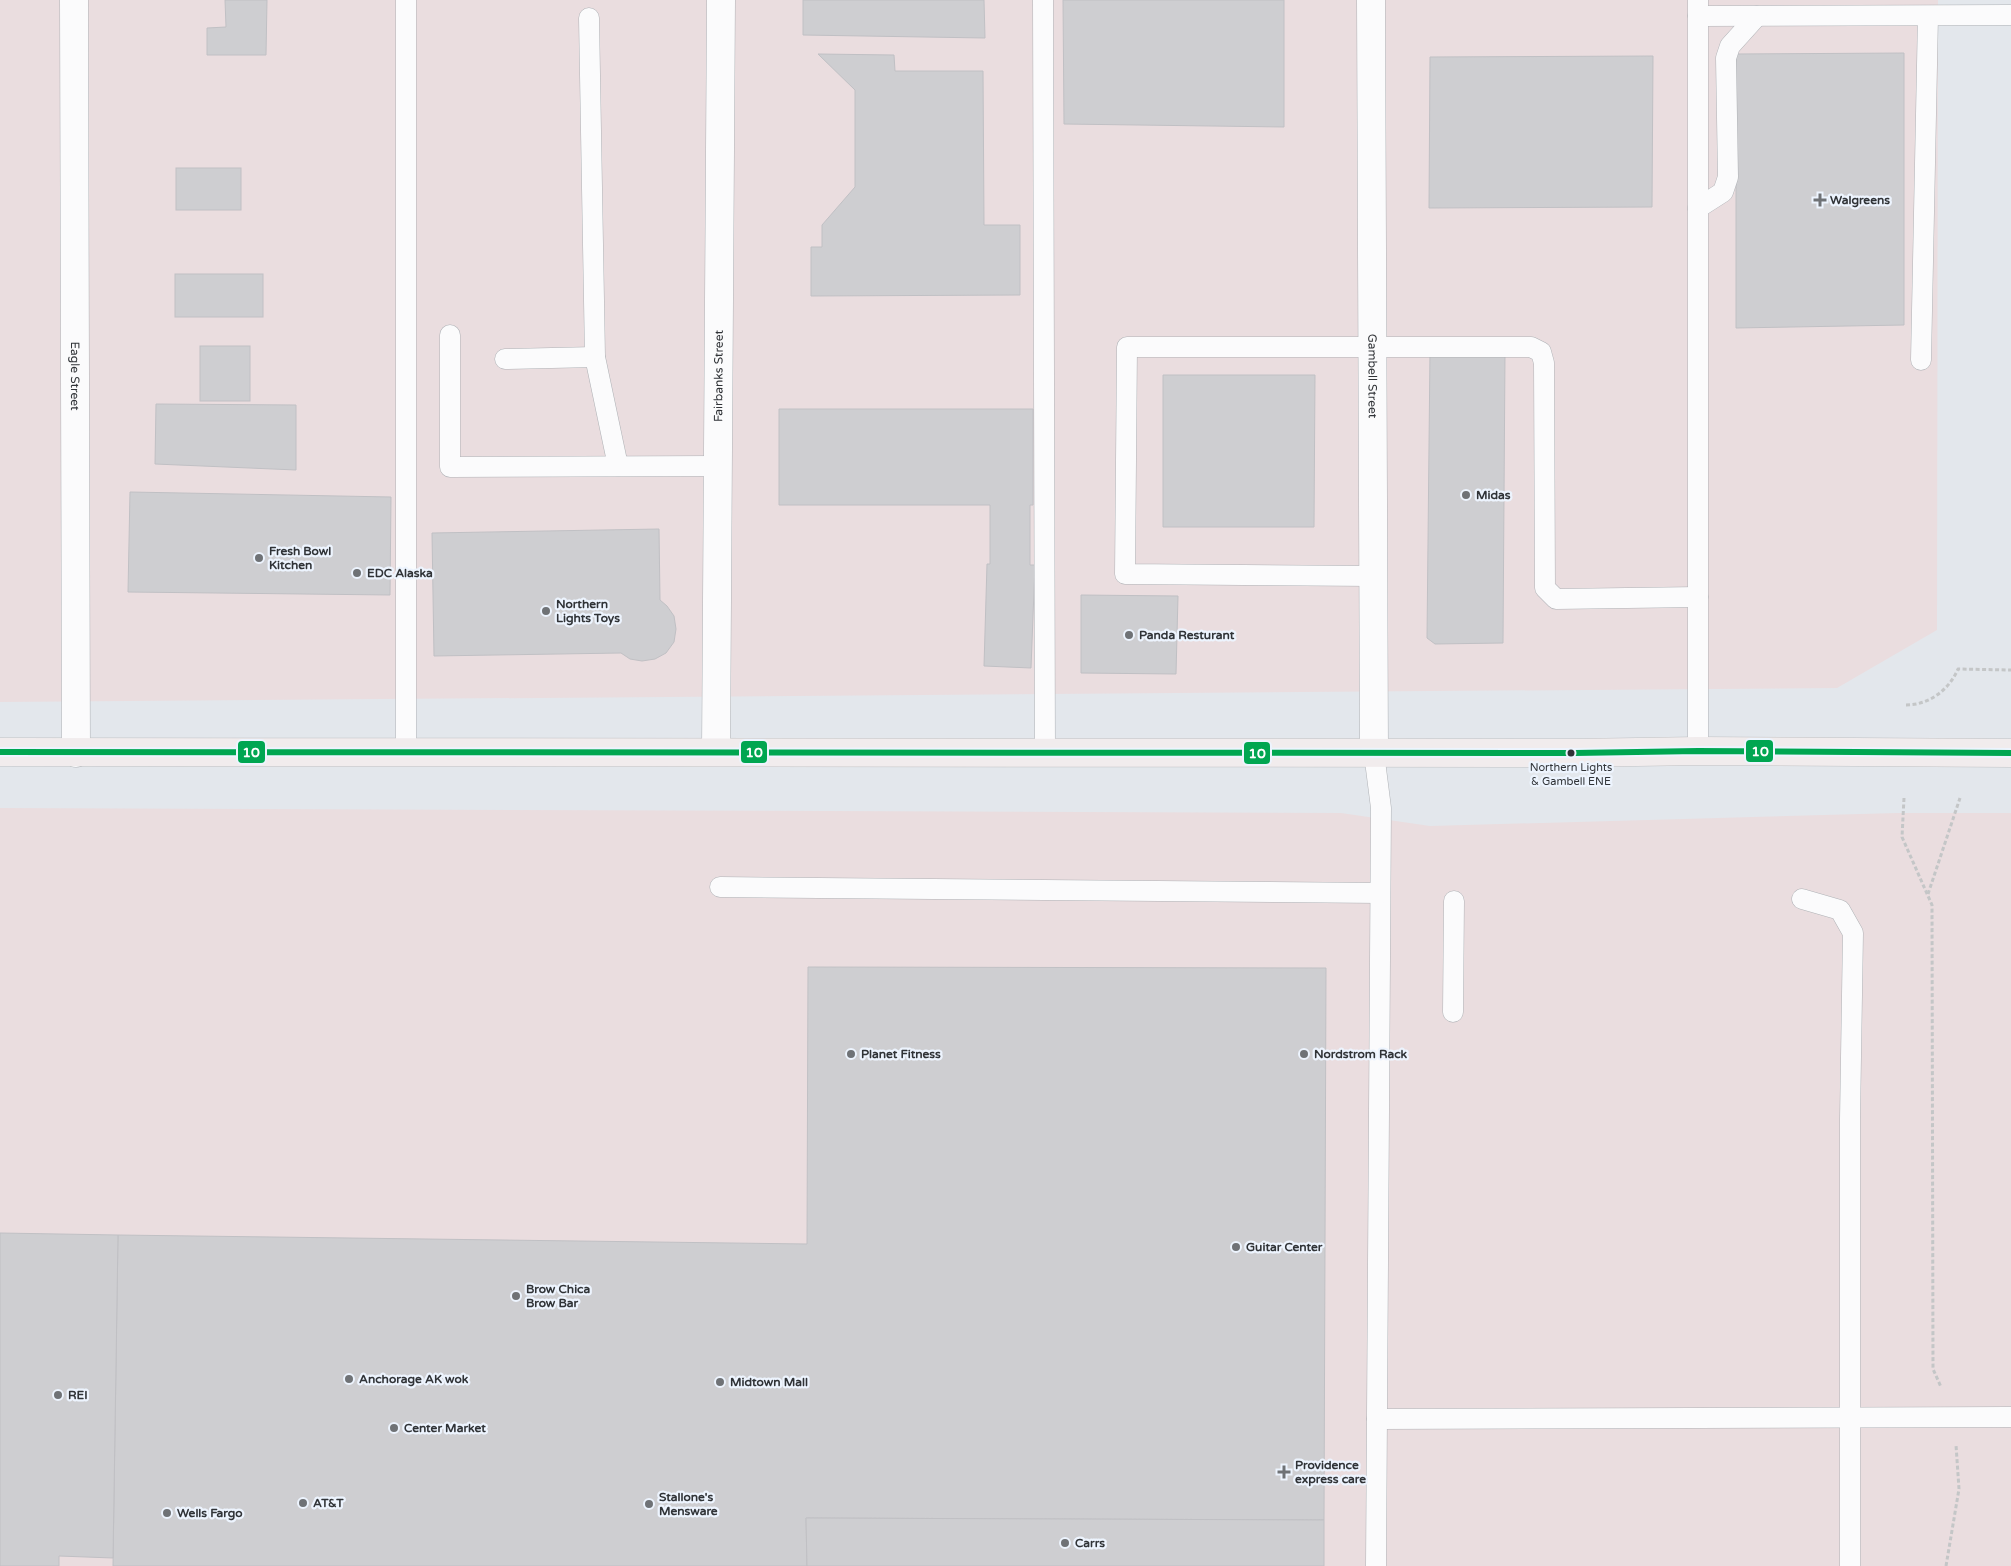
<svg xmlns="http://www.w3.org/2000/svg" width="2011" height="1566" font-family="'Varela Round',sans-serif">
<style>
.commercial{fill:#eadddf}
.building{fill:#ceced1;stroke:#c0c0c4}
.lines{fill:none;stroke-linecap:round;stroke-linejoin:round}
.service-casing{stroke:#afb2b6;stroke-width:21}
.minor-casing{stroke:#afb2b6;stroke-width:29}
.primary-casing{stroke:#c0c2c4;stroke-width:29}
.path{stroke:#c4c6c7;stroke-width:3;stroke-dasharray:4 2.5;stroke-linecap:butt}
.service{stroke:#fbfbfc;stroke-width:20}
.minor{stroke:#fbfbfc;stroke-width:28}
.primary{stroke:#f1eced;stroke-width:28}
.bus-1-casing{stroke:#edf4fe;stroke-width:10}
.bus-1{stroke:#00a651;stroke-width:6}
.poi-dot{fill:#6f7276;stroke:#edf4fe;stroke-width:2}
.bus-dot{fill:#303337;stroke:#edf4fe;stroke-width:2}
.labels{text-anchor:middle;dominant-baseline:central;stroke-width:4.5;stroke-linejoin:round;paint-order:stroke}
.bus-label{font-size:11px;fill:#303337;stroke:#edf4fe}
.poi-label{font-size:12px;font-weight:bold;fill:#303337;stroke:#edf4fe;text-anchor:start}
.street-label{font-size:12px;fill:#303337;stroke:#edf4fe}
.line-badge{stroke:#edf4fe;stroke-width:2}
.badge-label{font-size:14px;text-anchor:middle;font-weight:bold;fill:#fff}
</style>
<rect width="100%" height="100%" fill="#e3e7ec"/>
<g class="commercial">
<path d="M 0,0 L 1938,0 L 1937,630 L 1837,688 L 0,702 Z"/>
<path d="M 0,808 L 1341,813 L 1430,826 L 1897,813 L 2011,813 L 2011,1566 L 0,1566 Z"/>
</g>
<g class="building">
<path d="M 225,0 L 267,0 L 266,55 L 207,55 L 207,28 L 226,27 Z"/>
<path d="M 803,0 L 984,0 L 985,38 L 803,35 Z"/>
<path d="M 1063,0 L 1284,0 L 1284,127 L 1064,124 Z"/>
<path d="M 1904,53 L 1904,325 L 1736,328 L 1736,54 Z"/>
<path d="M 818,54 L 894,55 L 895,71 L 983,71 L 984,225 L 1020,225 L 1020,295 L 811,296 L 811,247 L 822,247 L 822,225 L 855,187 L 855,90 Z"/>
<path d="M 1653,56 L 1652,207 L 1429,208 L 1430,57 Z"/>
<rect x="176" y="168" width="65" height="42"/>
<rect x="175" y="274" width="88" height="43"/>
<rect x="200" y="346" width="50" height="55"/>
<path d="M 1430,351 L 1505,352 L 1503,643 L 1435,644 L 1427,638 Z"/>
<path d="M 1163,375 L 1315,375 L 1314,527 L 1163,527 Z"/>
<path d="M 156,404 L 296,405 L 296,470 L 155,464 Z"/>
<path d="M 779,409 L 1033,409 L 1033,505 L 1030,505 L 1030,565 L 1035,565 L 1031,668 L 984,666 L 987,564 L 990,564 L 990,505 L 779,505 Z"/>
<path d="M 130,492 L 391,497 L 390,595 L 128,592 Z"/>
<path d="M 659,529 L 660,600 L 667,606 L 674,616 L 676,629 L 674,642 L 666,653 L 655,659 L 642,661 L 630,659 L 621,653 L 434,656 L 432,533 Z"/>
<path d="M 1081,595 L 1178,596 L 1176,674 L 1081,673 Z"/>
<path d="M 808,967 L 1326,968 L 1324,1520 L 806,1518 L 807,1566 L 113,1566 L 118,1235 L 807,1244 Z"/>
<path d="M 0,1233 L 118,1235 L 113,1558 L 59,1556 L 59,1566 L 0,1566 Z"/>
<path d="M 806,1518 L 1324,1520 L 1324,1566 L 807,1566 Z"/>
</g>
<g class="lines">
<defs>
<g id="service">
<path d="M 1043,0 L 1045,752"/>
<path d="M 1698,16 L 2011,15"/>
<path d="M 589,18 L 595,357 L 618,466"/>
<path d="M 1698,208 L 1723,192 L 1728,177 L 1726,58 L 1730,46 L 1757,16"/>
<path d="M 450,335 L 450,467 L 718,466"/>
<path d="M 505,359 L 595,357"/>
<path d="M 1921,360 L 1928,16"/>
<path d="M 1373,576 L 1125,574 L 1127,347 L 1531,347 L 1541,352 L 1544,363 L 1545,588 L 1556,599 L 1698,597"/>
<path d="M 1698,751 L 1698,0"/>
<path d="M 1374,753 L 1381,808 L 1376,1566"/>
<path d="M 406,754 L 406,0"/>
<path d="M 720,887 L 1380,893"/>
<path d="M 1802,899 L 1840,910 L 1853,933 L 1850,1119 L 1850,1566"/>
<path d="M 1453,1012 L 1454,901"/>
<path d="M 1377,1419 L 2011,1417"/>
</g>
<g id="minor">
<path id="s1" d="M 74,0 L 76,753"/>
<path id="s2" d="M 1371,0 L 1374,753"/>
<path id="s3" d="M 716,751 L 721,0"/>
</g>
<path id="primary" d="M 0,752 L 1575,753 L 1698,751 L 2011,753"/>
</defs>
<use href="#service" class="service-casing"/>
<use href="#minor" class="minor-casing"/>
<use href="#primary" class="primary-casing"/>
<g class="path">
<path d="M 1906,705 C 1929,705 1949,690 1958,669 L 2011,670"/>
<path d="M 1904,798 L 1902,837 L 1932,905 L 1933,1369 L 1941,1387"/>
<path d="M 1928,894 L 1960,798"/>
<path d="M 1946,1566 L 1959,1489 L 1956,1445"/>
</g>
<use href="#service" class="service"/>
<use href="#minor" class="minor"/>
<use href="#primary" class="primary"/>
<defs>
<path id="bus-1" d="M 0,752 L 1575,753 L 1698,751 L 2011,753"/>
</defs>
<use href="#bus-1" class="bus-1-casing"/>
<use href="#bus-1" class="bus-1"/>
</g>
<g class="poi-dot">
<path d="M1817.5 192.5h5v5h5v5h-5v5h-5v-5h-5v-5h5z"/>
<circle cx="1466" cy="495" r="5"/>
<circle cx="259" cy="558" r="5"/>
<circle cx="357" cy="573" r="5"/>
<circle cx="546" cy="611" r="5"/>
<circle cx="1129" cy="635" r="5"/>
<circle cx="851" cy="1054" r="5"/>
<circle cx="1304" cy="1054" r="5"/>
<circle cx="1236" cy="1247" r="5"/>
<circle cx="516" cy="1296" r="5"/>
<circle cx="349" cy="1379" r="5"/>
<circle cx="720" cy="1382" r="5"/>
<circle cx="58" cy="1395" r="5"/>
<circle cx="394" cy="1428" r="5"/>
<path d="M1281.5 1464.5h5v5h5v5h-5v5h-5v-5h-5v-5h5z"/>
<circle cx="303" cy="1503" r="5"/>
<circle cx="649" cy="1504" r="5"/>
<circle cx="167" cy="1513" r="5"/>
<circle cx="1065" cy="1543" r="5"/>
</g>
<circle class="bus-dot" cx="1571" cy="753" r="4.5"/>
<g class="labels">
<g class="bus-label">
<text x="1571" y="767">Northern Lights<tspan x="1571" dy="14">&amp; Gambell ENE</tspan></text>
</g>
<g class="poi-label">
<text x="1830" y="200">Walgreens</text>
<text x="1476" y="495">Midas</text>
<text x="269" y="551">Fresh Bowl<tspan x="269" dy="14">Kitchen</tspan></text>
<text x="367" y="573">EDC Alaska</text>
<text x="556" y="604">Northern<tspan x="556" dy="14">Lights Toys</tspan></text>
<text x="1139" y="635">Panda Resturant</text>
<text x="861" y="1054">Planet Fitness</text>
<text x="1314" y="1054">Nordstrom Rack</text>
<text x="1246" y="1247">Guitar Center</text>
<text x="526" y="1289">Brow Chica<tspan x="526" dy="14">Brow Bar</tspan></text>
<text x="359" y="1379">Anchorage AK wok</text>
<text x="730" y="1382">Midtown Mall</text>
<text x="68" y="1395">REI</text>
<text x="404" y="1428">Center Market</text>
<text x="1295" y="1465">Providence<tspan x="1295" dy="14">express care</tspan></text>
<text x="659" y="1497">Stallone's<tspan x="659" dy="14">Mensware</tspan></text>
<text x="313" y="1503">AT&amp;T</text>
<text x="177" y="1513">Wells Fargo</text>
<text x="1075" y="1543">Carrs</text>
</g>
<g class="street-label">
<text stroke="none"><textPath href="#s1" startOffset="376">Eagle Street</textPath></text>
<text stroke="none"><textPath href="#s3" startOffset="375">Fairbanks Street</textPath></text>
<text stroke="none"><textPath href="#s2" startOffset="376">Gambell Street</textPath></text>
</g>
</g>
<g class="line-badge">
<rect x="1745" y="739" width="29" height="24" rx="5" fill="#00a651"/>
<rect x="237" y="740" width="29" height="24" rx="5" fill="#00a651"/>
<rect x="740" y="740" width="28" height="24" rx="5" fill="#00a651"/>
<rect x="1243" y="741" width="28" height="24" rx="5" fill="#00a651"/>
</g>
<g class="badge-label">
<text x="1760" y="756">10</text>
<text x="251" y="757">10</text>
<text x="754" y="757">10</text>
<text x="1257" y="758">10</text>
</g>
</svg>
